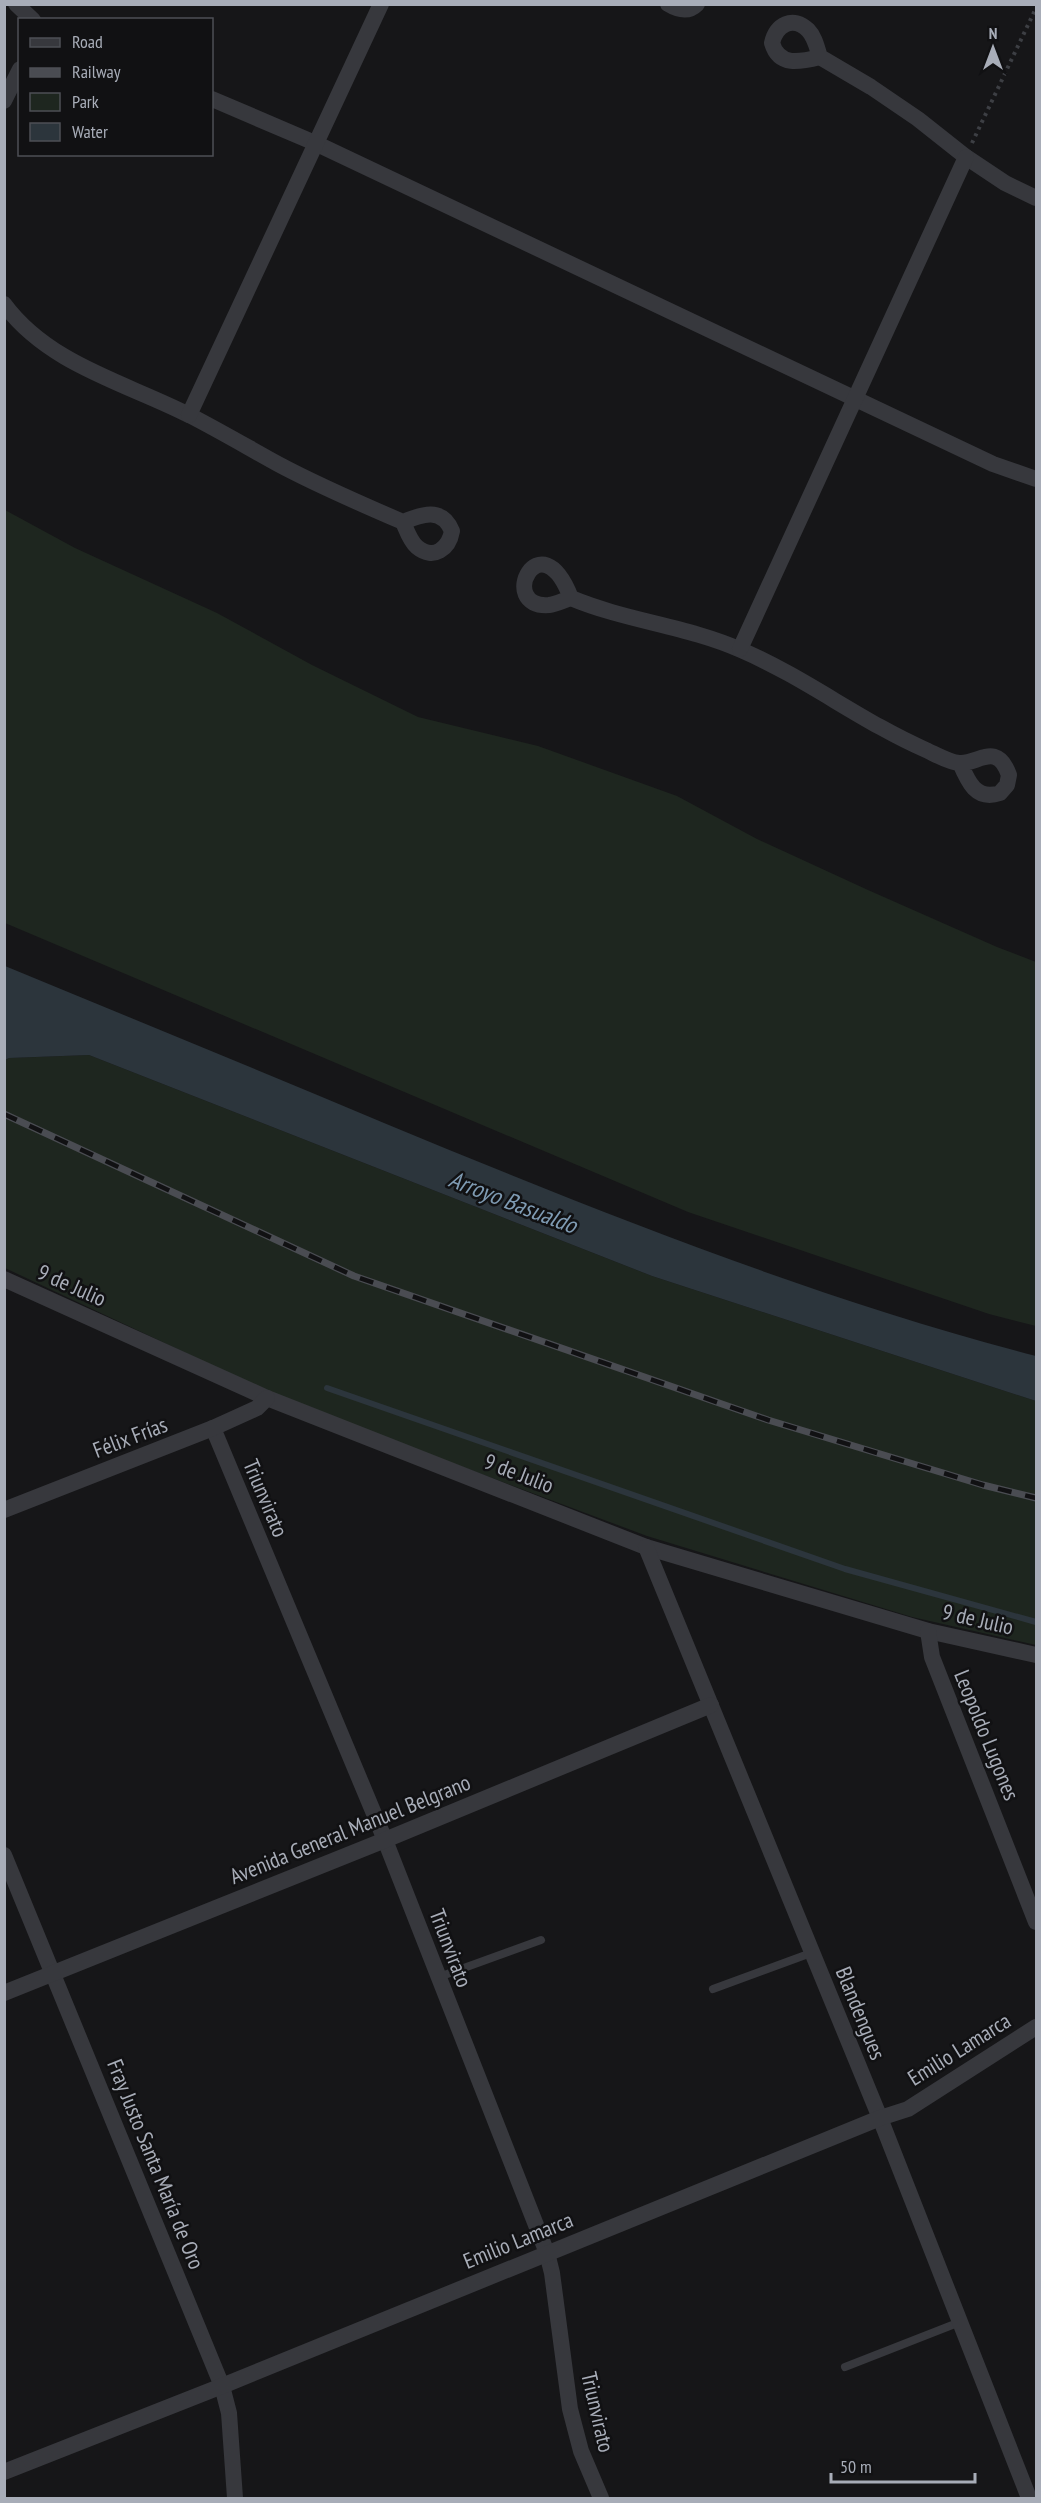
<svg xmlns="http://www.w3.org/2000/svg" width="1041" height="2503" font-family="'PT Sans Narrow',sans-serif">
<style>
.green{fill:#1e261f}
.water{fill:#2c353c}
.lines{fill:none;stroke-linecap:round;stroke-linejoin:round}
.stream{stroke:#2c353c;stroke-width:6}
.path{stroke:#3d3f44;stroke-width:4;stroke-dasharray:3 4.5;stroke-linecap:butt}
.lane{stroke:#37383d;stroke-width:8}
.street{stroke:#37383d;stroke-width:16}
.rail-casing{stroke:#4a4c52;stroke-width:7}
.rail{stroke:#111113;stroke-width:4.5;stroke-dasharray:14;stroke-linecap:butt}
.labels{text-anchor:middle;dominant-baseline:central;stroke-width:5;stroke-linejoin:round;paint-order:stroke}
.street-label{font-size:22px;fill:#a8adb8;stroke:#111113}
.water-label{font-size:24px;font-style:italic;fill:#7f9bb3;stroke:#111113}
</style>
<rect width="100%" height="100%" fill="#161618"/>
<g class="green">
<path d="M 5,510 L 75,548 L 217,613 L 312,665 L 418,717 L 538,746 L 677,796 L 757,839 L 868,890 L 997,947 L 1036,962 L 1036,1326 L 989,1314 L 688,1212 L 5,923 Z"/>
<path d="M 89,1055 L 652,1276 L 1036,1401 L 1036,1645 L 912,1617 L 647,1536 L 292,1403 L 5,1268 L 5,1060 L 9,1058 Z"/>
</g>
<path class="water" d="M 5,966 C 131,1018 258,1070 384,1123 C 597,1211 813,1298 1036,1356 L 1036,1401 L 652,1276 L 89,1055 L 9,1058 L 5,1060 Z"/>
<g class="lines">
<path class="stream" d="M 327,1388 L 845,1569 L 1036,1622"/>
<path class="path" d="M 972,143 L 1036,8"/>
<g class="lane">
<path d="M 439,1977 L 541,1940"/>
<path d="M 713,1989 L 811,1953"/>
<path d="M 845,2367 L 960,2322"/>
</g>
<g class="street">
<path d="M 16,4 L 33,20"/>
<path d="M 668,4 C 678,10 688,13 697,4"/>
<path d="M 820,57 C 800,62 779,67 772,43 C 776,25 793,15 808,30 C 815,37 817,48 820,57 L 871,87 L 918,119 L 966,157 L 1005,183 L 1036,198"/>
<path d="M 212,99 L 315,143 L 993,464 L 1036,479"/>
<path d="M 4,101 L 20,69"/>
<path d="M 4,304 C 49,365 127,383 191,416 C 220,431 249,448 278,464 C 319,486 361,504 403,522 C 407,531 410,541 417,547 C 434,561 449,548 452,531 C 442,507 422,514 403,522"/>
<path d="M 189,415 L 381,4"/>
<path d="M 571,598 C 540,517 496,609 549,605 C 556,604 564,600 571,598 C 626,621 687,626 741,650 C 806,678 862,722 926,750 C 935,754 950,763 960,763 C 978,764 997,741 1009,775 L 1007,785 L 1000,793 C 976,801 968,782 960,763"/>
<path d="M 740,649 L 966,157"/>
<path d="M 4,1279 L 267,1398 L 646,1547 L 928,1631 L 1036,1655"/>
<path d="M 213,1428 L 385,1840 L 547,2253 L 552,2273 L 570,2409 L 581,2451 L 601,2498"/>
<path d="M 4,1510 L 213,1428 L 257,1408 L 267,1398"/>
<path d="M 646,1547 L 880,2118 L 1029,2498"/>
<path d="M 928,1631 L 932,1657 L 1036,1922"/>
<path d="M 4,1855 L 222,2386 L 229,2413 L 235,2498"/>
<path d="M 4,1993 L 385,1840 L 711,1705"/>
<path d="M 4,2472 L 222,2386 L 880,2118 L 908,2109 L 1036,2027"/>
</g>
<defs>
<path id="rail" d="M 4,1114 L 354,1276 L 768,1420 L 983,1485 L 1036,1498"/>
</defs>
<use href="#rail" class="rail-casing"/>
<use href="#rail" class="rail"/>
</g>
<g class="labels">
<g class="street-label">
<text transform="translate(72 1285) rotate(24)">9 de Julio</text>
<text transform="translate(130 1437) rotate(-21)">Félix Frías</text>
<text transform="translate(519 1473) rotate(21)">9 de Julio</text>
<text transform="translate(266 1498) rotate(67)">Triunvirato</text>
<text transform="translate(978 1619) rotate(13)">9 de Julio</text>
<text transform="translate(987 1735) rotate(68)">Leopoldo Lugones</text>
<text transform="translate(350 1829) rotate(-22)">Avenida General Manuel Belgrano</text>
<text transform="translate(451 1948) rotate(69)">Triunvirato</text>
<text transform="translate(861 2013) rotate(68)">Blandengues</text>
<text transform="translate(959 2049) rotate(-32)">Emilio Lamarca</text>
<text transform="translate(156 2164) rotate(68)">Fray Justo Santa María de Oro</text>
<text transform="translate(518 2240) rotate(-22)">Emilio Lamarca</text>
<text transform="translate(598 2412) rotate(77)">Triunvirato</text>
</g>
<g class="water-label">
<text transform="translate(513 1202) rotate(21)">Arroyo Basualdo</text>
</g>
</g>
<rect width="1041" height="2503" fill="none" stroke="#a8adb8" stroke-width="12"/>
<rect x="18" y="18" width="195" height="138" fill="#111113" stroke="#4d4f55" stroke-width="1.5"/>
<rect x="30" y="38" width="30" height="9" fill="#37383d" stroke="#4d4f55" stroke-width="1.5"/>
<text x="72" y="48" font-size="18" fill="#a8adb8">Road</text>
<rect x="30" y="68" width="30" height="9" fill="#4a4c52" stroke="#4d4f55" stroke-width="1.5"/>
<text x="72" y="78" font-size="18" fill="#a8adb8">Railway</text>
<rect x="30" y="93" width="30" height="18" fill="#1e261f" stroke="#4d4f55" stroke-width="1.5"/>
<text x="72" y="108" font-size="18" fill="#a8adb8">Park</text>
<rect x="30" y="123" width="30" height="18" fill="#2c353c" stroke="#4d4f55" stroke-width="1.5"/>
<text x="72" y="138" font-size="18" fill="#a8adb8">Water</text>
<g transform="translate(993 48)" stroke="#111113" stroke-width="4.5" paint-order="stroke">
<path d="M0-4.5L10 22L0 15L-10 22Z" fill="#a8adb8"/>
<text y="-9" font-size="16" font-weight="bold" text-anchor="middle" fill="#a8adb8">N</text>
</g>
<path d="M831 2473v9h144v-9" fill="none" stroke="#a8adb8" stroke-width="3"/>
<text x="840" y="2473" font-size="18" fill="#a8adb8" stroke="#111113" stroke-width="4.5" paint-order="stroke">50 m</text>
</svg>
